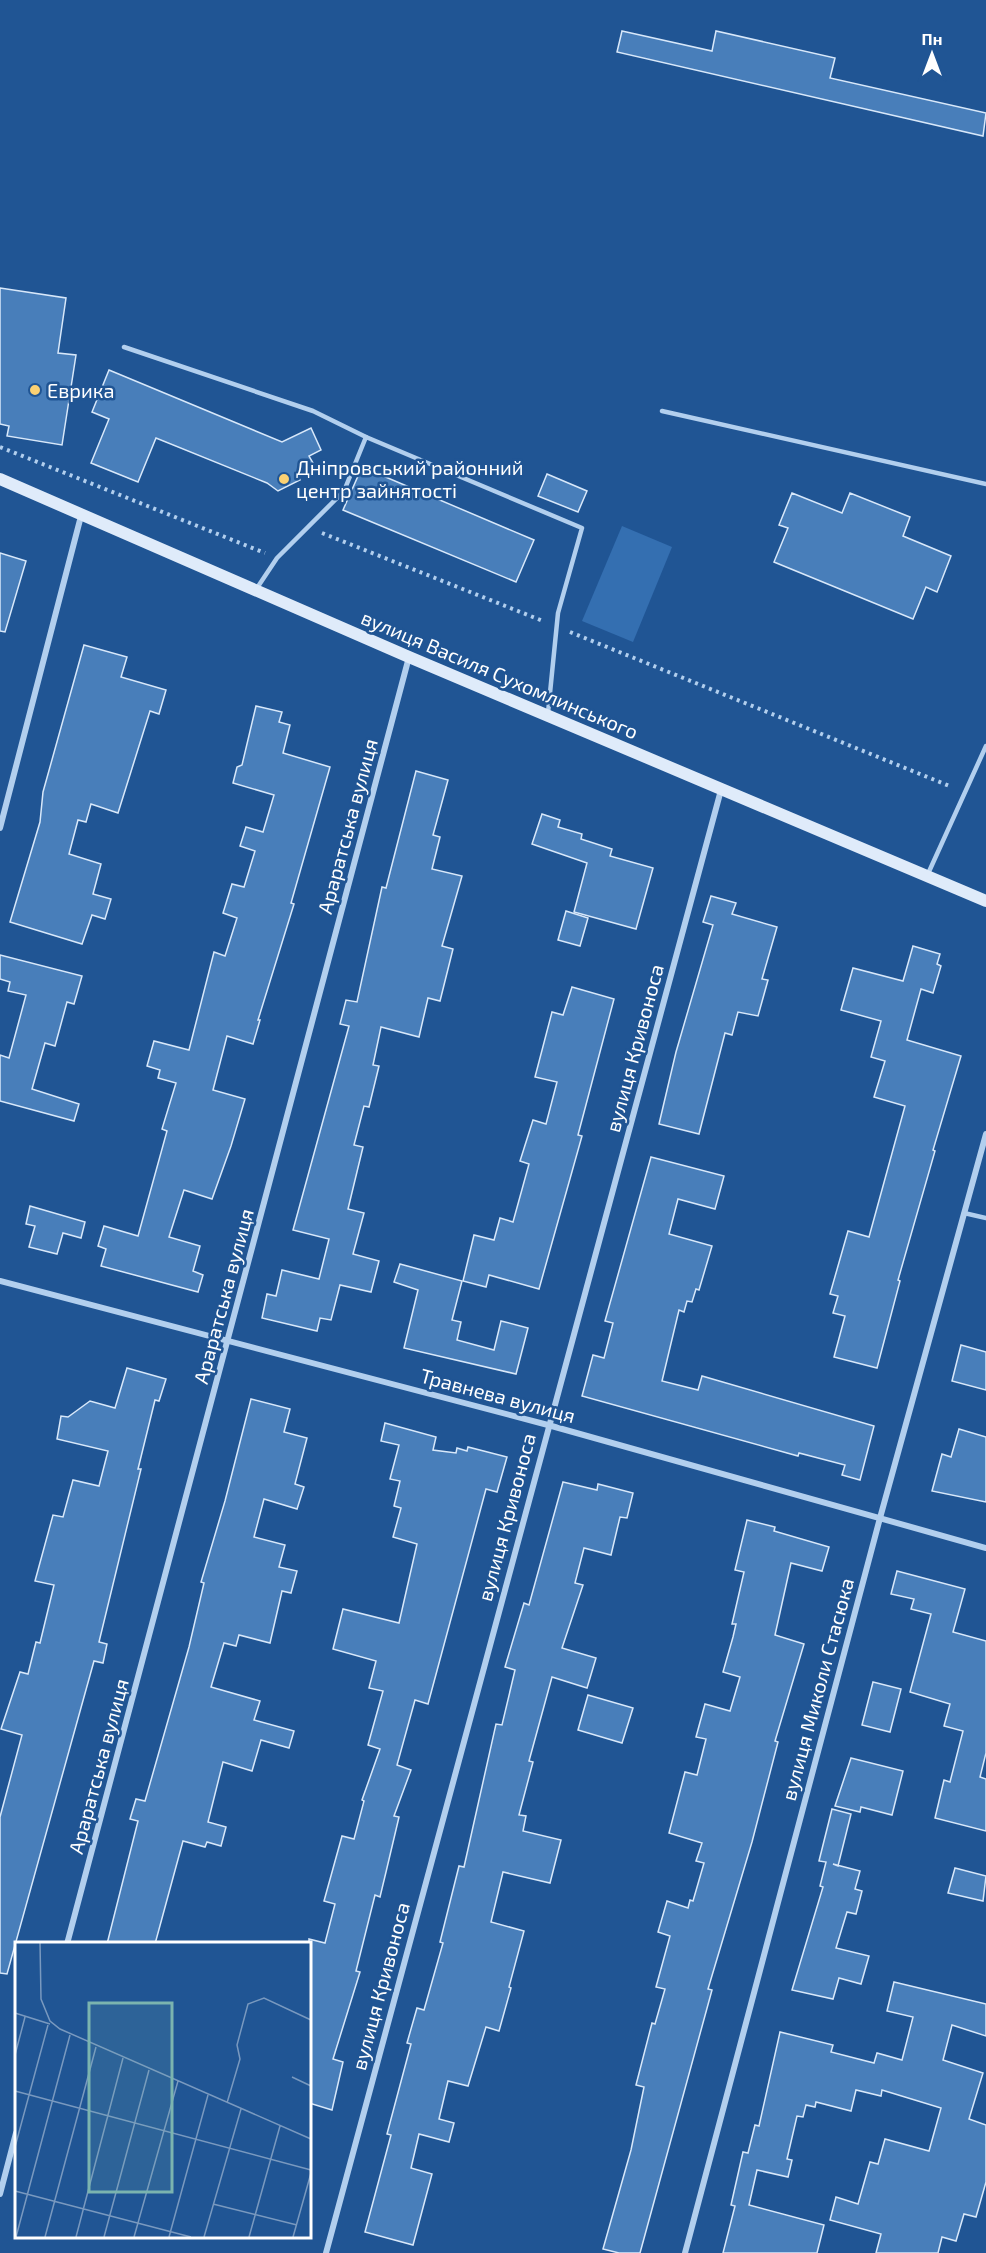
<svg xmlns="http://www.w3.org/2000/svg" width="986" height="2253" font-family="'Exo 2',sans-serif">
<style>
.green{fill:#346fb1}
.building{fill:#487eba;stroke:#d8e8fa;stroke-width:1.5}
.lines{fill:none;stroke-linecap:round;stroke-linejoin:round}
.path{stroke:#b2cfee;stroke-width:4;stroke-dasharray:3 4.5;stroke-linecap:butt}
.lane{stroke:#b2cfee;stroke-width:4.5}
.street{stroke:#b2cfee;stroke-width:6}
.secondary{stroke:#dfebfa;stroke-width:12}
.poi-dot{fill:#fbd173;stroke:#205594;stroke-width:2}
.labels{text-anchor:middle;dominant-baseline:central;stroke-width:5;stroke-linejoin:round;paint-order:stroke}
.poi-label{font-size:20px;fill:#fff;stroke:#205594;text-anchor:start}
.street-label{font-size:20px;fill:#fff;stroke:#205594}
.inset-road{fill:none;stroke:#7999bf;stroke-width:1.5}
.view{fill:#7bb4af;fill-opacity:0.15;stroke:#7bb4af;stroke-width:3}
.inset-edge{fill:none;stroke:#fff;stroke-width:3}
</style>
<rect width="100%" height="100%" fill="#205594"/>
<path class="green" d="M 622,526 L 672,547 L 633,642 L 582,621 Z"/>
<g class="building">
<path d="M 622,31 L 712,51 L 716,31 L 835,58 L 830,78 L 986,113 L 983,136 L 617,52 Z"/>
<path d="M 0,288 L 66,298 L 58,353 L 76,355 L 62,445 L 7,436 L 9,426 L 0,424 Z"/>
<path d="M 109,370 L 282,442 L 311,428 L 321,450 L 309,456 L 313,463 L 296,472 L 300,480 L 278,491 L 267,483 L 156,438 L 138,482 L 91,463 L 109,419 L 92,412 Z"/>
<path d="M 362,467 L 534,540 L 516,582 L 343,510 Z"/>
<path d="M 547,474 L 587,491 L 578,512 L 538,496 Z"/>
<path d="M 792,493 L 842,513 L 850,493 L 910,517 L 903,536 L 951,556 L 937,592 L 926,587 L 913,619 L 774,562 L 788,528 L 779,525 Z"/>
<path d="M 0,553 L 26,561 L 5,632 L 0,631 Z"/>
<path d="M 84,645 L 127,657 L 121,677 L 166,690 L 159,714 L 150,711 L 118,813 L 91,804 L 86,822 L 78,820 L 69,854 L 101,864 L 93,894 L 111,899 L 105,919 L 92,915 L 82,944 L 10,922 L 40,822 L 43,792 Z"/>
<path d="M 256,706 L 282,712 L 279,722 L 290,725 L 283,753 L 330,767 L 291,903 L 294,904 L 258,1020 L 260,1020 L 253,1044 L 227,1036 L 213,1090 L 245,1099 L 231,1146 L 212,1199 L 184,1190 L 169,1237 L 200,1246 L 193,1271 L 203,1275 L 198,1292 L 101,1266 L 106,1249 L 98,1246 L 104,1226 L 138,1236 L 167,1131 L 162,1129 L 176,1083 L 158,1078 L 160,1070 L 147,1066 L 154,1041 L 189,1050 L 214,952 L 225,956 L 237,918 L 223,913 L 232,884 L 244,887 L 255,851 L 240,846 L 246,827 L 263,832 L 274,795 L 233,783 L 237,767 L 242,765 Z"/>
<path d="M 416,771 L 448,780 L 433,835 L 440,837 L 432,869 L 462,876 L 442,946 L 453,949 L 440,1001 L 428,998 L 419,1037 L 381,1027 L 373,1065 L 379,1066 L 369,1107 L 364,1106 L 354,1145 L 363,1147 L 348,1209 L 364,1213 L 353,1254 L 379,1261 L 371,1292 L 340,1285 L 331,1320 L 320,1318 L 317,1331 L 262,1318 L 267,1294 L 276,1296 L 282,1270 L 319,1279 L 329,1239 L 293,1230 L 349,1026 L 340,1024 L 346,1000 L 357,1002 L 382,887 L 386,888 Z"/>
<path d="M 542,814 L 560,820 L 558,827 L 582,834 L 581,839 L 612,849 L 610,856 L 653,868 L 636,929 L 574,912 L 587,863 L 532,844 Z"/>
<path d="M 711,896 L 736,903 L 732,914 L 777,927 L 762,979 L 768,980 L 758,1016 L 738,1012 L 732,1035 L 725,1033 L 699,1134 L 659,1124 L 676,1052 L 713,925 L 703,922 Z"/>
<path d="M 566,911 L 588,918 L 580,946 L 558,940 Z"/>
<path d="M 913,946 L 940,954 L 937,964 L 941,966 L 933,993 L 921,989 L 907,1040 L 961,1056 L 933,1150 L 935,1151 L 898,1280 L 900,1281 L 877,1368 L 834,1357 L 845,1316 L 833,1313 L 838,1296 L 830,1294 L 848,1231 L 869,1237 L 905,1106 L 874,1097 L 885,1061 L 871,1057 L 881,1021 L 841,1010 L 853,968 L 903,981 Z"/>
<path d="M 0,955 L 82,976 L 74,1004 L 67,1002 L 55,1046 L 45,1043 L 32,1089 L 79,1104 L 74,1121 L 0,1101 L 0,1055 L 9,1058 L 26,995 L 8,991 L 10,982 L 0,979 Z"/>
<path d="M 572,987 L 614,999 L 578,1135 L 582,1136 L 539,1289 L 489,1275 L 486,1287 L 463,1281 L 474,1235 L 494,1240 L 500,1218 L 513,1222 L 529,1164 L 520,1161 L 533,1120 L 546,1124 L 557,1082 L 535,1077 L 552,1012 L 563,1015 Z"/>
<path d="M 651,1157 L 724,1176 L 715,1209 L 678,1199 L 669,1234 L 712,1246 L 699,1290 L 696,1289 L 692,1302 L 687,1301 L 684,1312 L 679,1310 L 662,1381 L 698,1390 L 702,1376 L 874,1426 L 860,1480 L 842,1475 L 845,1465 L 799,1453 L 798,1456 L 582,1396 L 593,1355 L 604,1358 L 613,1323 L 605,1321 Z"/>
<path d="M 30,1206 L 85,1222 L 81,1238 L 63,1233 L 57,1254 L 29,1247 L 35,1226 L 26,1224 Z"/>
<path d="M 400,1264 L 462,1281 L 452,1320 L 461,1322 L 457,1340 L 494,1350 L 501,1321 L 528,1328 L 516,1374 L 404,1348 L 418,1290 L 394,1282 Z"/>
<path d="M 961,1345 L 986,1352 L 986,1390 L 952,1381 Z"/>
<path d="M 127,1368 L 166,1379 L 159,1401 L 155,1400 L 138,1469 L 141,1469 L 99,1642 L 107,1644 L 103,1663 L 94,1661 L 7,1974 L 0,1973 L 0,1817 L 22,1735 L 1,1729 L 20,1672 L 28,1674 L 36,1642 L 40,1643 L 54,1585 L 35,1581 L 53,1515 L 63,1517 L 73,1480 L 99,1486 L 108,1451 L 57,1439 L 61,1416 L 68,1417 L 90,1401 L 115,1408 Z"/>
<path d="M 251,1399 L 290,1409 L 284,1432 L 307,1438 L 295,1484 L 304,1487 L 297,1509 L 264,1499 L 254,1537 L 285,1545 L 279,1567 L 297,1571 L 291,1593 L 282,1591 L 270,1643 L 239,1635 L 236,1646 L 224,1643 L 211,1687 L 260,1701 L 254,1720 L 294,1731 L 289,1748 L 261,1740 L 252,1771 L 223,1762 L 208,1822 L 226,1827 L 221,1846 L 207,1842 L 205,1847 L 183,1841 L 155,1944 L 107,1944 L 138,1821 L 130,1819 L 136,1799 L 145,1801 L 189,1647 L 204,1583 L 201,1582 L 225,1501 Z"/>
<path d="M 385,1423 L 436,1437 L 433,1450 L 456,1453 L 457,1448 L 467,1451 L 468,1447 L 507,1457 L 497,1492 L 486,1489 L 428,1704 L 415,1700 L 397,1765 L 411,1770 L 394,1816 L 399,1817 L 386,1872 L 380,1897 L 375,1895 L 356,1971 L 360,1972 L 333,2059 L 343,2062 L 332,2110 L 309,2103 L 309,1939 L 325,1943 L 335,1904 L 324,1901 L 342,1836 L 354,1839 L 364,1801 L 362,1800 L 380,1749 L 368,1745 L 383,1691 L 369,1688 L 376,1661 L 333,1649 L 343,1609 L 399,1623 L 417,1544 L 393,1537 L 401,1508 L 394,1506 L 400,1481 L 390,1479 L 399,1445 L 381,1441 Z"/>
<path d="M 959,1429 L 986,1437 L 986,1502 L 932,1491 L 942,1454 L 951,1457 Z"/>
<path d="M 563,1482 L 597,1490 L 598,1484 L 633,1493 L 627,1518 L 620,1517 L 611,1555 L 584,1548 L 575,1583 L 583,1585 L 562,1648 L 596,1658 L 587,1688 L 552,1677 L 529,1761 L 533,1762 L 519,1815 L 526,1816 L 523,1831 L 561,1840 L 550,1883 L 503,1872 L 491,1922 L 524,1931 L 509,1987 L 511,1988 L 499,2031 L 486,2027 L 468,2086 L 448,2081 L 439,2119 L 454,2123 L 449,2142 L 419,2134 L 411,2168 L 432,2174 L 413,2245 L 365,2232 L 391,2135 L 387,2134 L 411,2044 L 407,2043 L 417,2008 L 424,2010 L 443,1943 L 440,1942 L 459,1866 L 464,1867 L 496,1724 L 502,1725 L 515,1670 L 505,1667 L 524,1603 L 529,1605 Z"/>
<path d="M 747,1520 L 775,1527 L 774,1531 L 829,1547 L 822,1571 L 791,1563 L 775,1635 L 804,1644 L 775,1741 L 778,1742 L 752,1842 L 708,1989 L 712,1990 L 640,2253 L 619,2253 L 603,2249 L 631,2150 L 644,2087 L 636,2085 L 652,2023 L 655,2024 L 665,1989 L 656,1987 L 670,1936 L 658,1932 L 667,1901 L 688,1908 L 690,1900 L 693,1901 L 704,1863 L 696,1861 L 702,1843 L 669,1833 L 685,1772 L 697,1775 L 706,1739 L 696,1737 L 705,1704 L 730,1711 L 740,1677 L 723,1672 L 733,1637 L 736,1624 L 732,1624 L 744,1572 L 735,1570 Z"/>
<path d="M 897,1571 L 965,1589 L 953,1632 L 986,1641 L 986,1753 L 980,1777 L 986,1779 L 986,1831 L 935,1818 L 944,1780 L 950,1782 L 963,1731 L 944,1726 L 950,1704 L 910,1692 L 931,1614 L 911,1609 L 914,1599 L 891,1594 Z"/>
<path d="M 873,1682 L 901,1689 L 890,1732 L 862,1725 Z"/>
<path d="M 588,1695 L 633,1708 L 622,1743 L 578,1730 Z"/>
<path d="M 851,1758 L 903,1771 L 892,1815 L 861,1807 L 860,1812 L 835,1806 Z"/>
<path d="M 832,1809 L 851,1814 L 838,1866 L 833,1864 L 860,1871 L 855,1889 L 862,1891 L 856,1914 L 847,1912 L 836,1948 L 869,1956 L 861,1984 L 839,1978 L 833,1999 L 792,1990 L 823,1887 L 820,1886 L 826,1862 L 819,1861 Z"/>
<path d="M 955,1868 L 986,1876 L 983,1901 L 948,1893 Z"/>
<path d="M 894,1982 L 986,2004 L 986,2036 L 952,2025 L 943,2060 L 983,2073 L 969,2119 L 986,2125 L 986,2182 L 976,2217 L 964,2214 L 956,2241 L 942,2237 L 938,2253 L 876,2253 L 881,2234 L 830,2220 L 836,2197 L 858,2204 L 870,2162 L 878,2164 L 885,2139 L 929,2151 L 941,2108 L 882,2090 L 881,2096 L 856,2090 L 851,2111 L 816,2102 L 815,2107 L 806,2105 L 803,2117 L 797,2116 L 787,2159 L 792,2160 L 788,2177 L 757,2170 L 749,2205 L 824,2225 L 817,2253 L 723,2253 L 735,2206 L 731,2205 L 743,2152 L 748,2153 L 755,2125 L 759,2126 L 780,2032 L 833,2045 L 831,2052 L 874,2063 L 877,2053 L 902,2060 L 913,2017 L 887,2011 Z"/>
</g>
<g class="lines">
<g class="path">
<path d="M 0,447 L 265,553"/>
<path d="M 322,533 L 543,621"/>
<path d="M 570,632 L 952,787"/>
</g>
<g class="lane">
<path d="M 124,347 L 313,411 L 366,437"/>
<path d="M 662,411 L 986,484"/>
<path d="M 257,588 L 277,558 L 344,491 L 366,437 L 582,528 L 558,613 L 548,713"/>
<path d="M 927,876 L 986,746"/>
<path d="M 964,1213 L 986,1218"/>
</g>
<g class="street">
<path d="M 0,828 L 81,516"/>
<path d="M 0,1281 L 548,1425 L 986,1548"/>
<path d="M 67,1944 L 409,657"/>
<path d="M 0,2194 L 16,2133"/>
<path d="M 326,2253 L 721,790"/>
<path d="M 685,2253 L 880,1518 L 986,1134"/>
</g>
<path class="secondary" d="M 0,479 L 409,657 L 986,901"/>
</g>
<g class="poi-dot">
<circle cx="35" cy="390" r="6"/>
<circle cx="284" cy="479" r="6"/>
</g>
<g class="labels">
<g class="poi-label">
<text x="47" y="390">Еврика</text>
<text x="296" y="467">Дніпровський районний<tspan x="296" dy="23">центр зайнятості</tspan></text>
</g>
<g class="street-label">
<text transform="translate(500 674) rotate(23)">вулиця Василя Сухомлинського</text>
<text transform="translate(347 826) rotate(-75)">Араратська вулиця</text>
<text transform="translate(634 1048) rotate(-75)">вулиця Кривоноса</text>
<text transform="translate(223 1296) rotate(-75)">Араратська вулиця</text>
<text transform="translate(498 1395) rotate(15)">Травнева вулиця</text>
<text transform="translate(506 1517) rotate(-75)">вулиця Кривоноса</text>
<text transform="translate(817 1689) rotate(-75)">вулиця Миколи Стасюка</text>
<text transform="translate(98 1766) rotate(-75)">Араратська вулиця</text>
<text transform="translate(380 1986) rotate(-75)">вулиця Кривоноса</text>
</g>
</g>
<g transform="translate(15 1942)">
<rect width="296" height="296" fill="#205594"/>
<path class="inset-road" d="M 25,0 L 26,57 L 35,79 L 45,87 L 296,197M 0,71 L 35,82M 0,113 L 10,75M 277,135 L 296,144M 0,149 L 296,228M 212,161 L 225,117 L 222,103 L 233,62 L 249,56 L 296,78M 0,205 L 33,83M 0,249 L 176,295M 198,262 L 282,283M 1,295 L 55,93M 30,295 L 81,105M 61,295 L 108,116M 89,295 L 134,128M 119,295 L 163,139M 154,295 L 193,153M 189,295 L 226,167M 234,295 L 265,184M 278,295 L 296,231"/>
<path class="view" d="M 74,61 L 157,61 L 157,250 L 74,250 Z"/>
<rect width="296" height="296" class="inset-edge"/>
</g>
<g transform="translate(932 54)" stroke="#205594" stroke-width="4.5" paint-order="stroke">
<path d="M0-4.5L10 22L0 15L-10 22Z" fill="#ffffff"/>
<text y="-9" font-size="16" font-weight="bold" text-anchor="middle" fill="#ffffff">Пн</text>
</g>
</svg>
